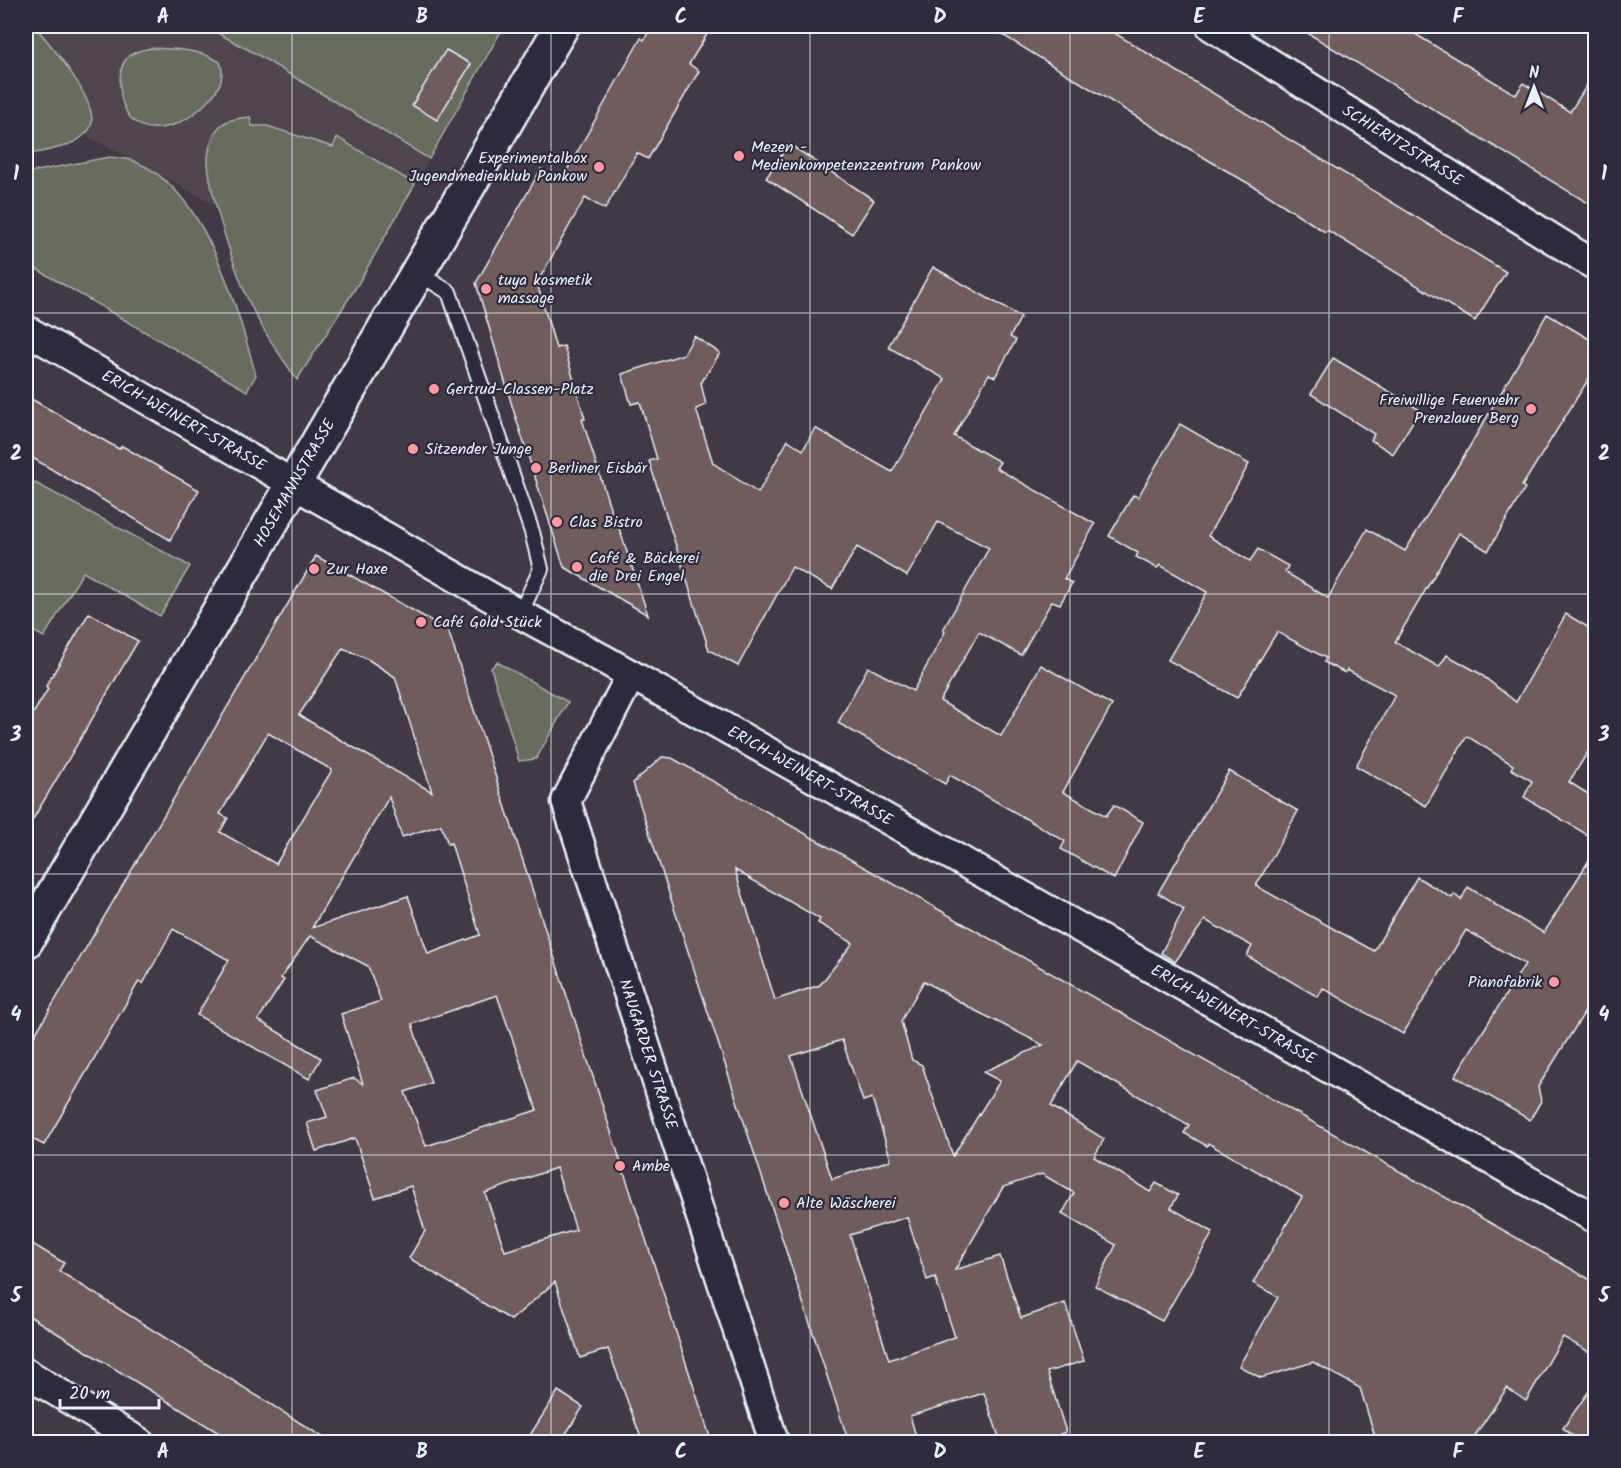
<svg xmlns="http://www.w3.org/2000/svg" width="1621" height="1468" font-family="Kalam,sans-serif">
<style>
.built{fill:#50444d}
.green{fill:#686c5e;stroke:#a8aeab;stroke-width:1.5}
.building{fill:#6f5c5c;stroke:#e8f1f8;stroke-width:1.5;fill-rule:evenodd}
.lines{fill:none;stroke-linecap:round;stroke-linejoin:round}
.lane-casing{stroke:#e8f1f8;stroke-width:18}
.street-casing{stroke:#e8f1f8;stroke-width:33}
.secondary-casing{stroke:#e8f1f8;stroke-width:38}
.lane{stroke:#2f2a3d;stroke-width:14}
.street{stroke:#2f2a3d;stroke-width:28}
.secondary{stroke:#2f2a3d;stroke-width:33}
.grid{fill:none;stroke:#e8f1f8;stroke-width:1.5;stroke-opacity:0.55}
.poi-dot{fill:#ff9aa2;stroke:#2f2a3d;stroke-width:2}
.labels{text-anchor:middle;dominant-baseline:central;stroke-width:4.5;stroke-linejoin:round;paint-order:stroke}
.street-label{font-size:16px;fill:#e8f1f8;stroke:#2f2a3d}
.poi-label{font-size:16px;fill:#e8f1f8;stroke:#2f2a3d;text-anchor:start}
.neatline{fill:none;stroke:#e8f1f8;stroke-width:2}
.grid-label{font-size:20px;text-anchor:middle;font-weight:bold;fill:#e8f1f8}
</style>
<rect width="100%" height="100%" fill="#423946"/>
<filter id="ink" filterUnits="userSpaceOnUse"><feTurbulence type="fractalNoise" baseFrequency=".0167" numOctaves="2"/><feDisplacementMap in="SourceGraphic" scale="12" xChannelSelector="R" yChannelSelector="G"/><feConvolveMatrix kernelMatrix="1 2 1 2 8 2 1 2 1" color-interpolation-filters="sRGB"/></filter>
<g filter="url(#ink)">
<path class="built" d="M 26,26 L 504,26 L 358,284 L 135,161 L 26,104 Z"/>
<g class="green">
<path d="M 26,26 L 35,26 C 52,47 92,93 92,121 C 92,127 88,132 83,136 C 70,148 43,151 26,155 Z"/>
<path d="M 205,26 L 504,26 L 429,159 L 258,55 Z"/>
<path d="M 151,48 C 175,49 200,49 220,62 C 226,79 218,91 206,103 C 176,135 123,144 120,86 C 120,76 120,67 126,59 C 132,52 142,50 151,48 Z"/>
<path d="M 250,117 L 252,126 L 267,126 L 333,147 L 337,137 L 415,184 L 358,284 L 297,380 C 280,355 262,330 249,302 C 236,272 206,187 208,156 C 209,147 213,133 220,126 C 227,119 240,118 250,117 Z"/>
<path d="M 109,157 C 118,158 128,158 136,162 C 207,190 237,309 256,375 L 247,391 L 26,263 L 26,173 Z"/>
<path d="M 26,478 L 190,566 L 160,616 L 83,572 L 44,637 L 26,627 Z"/>
<path d="M 497,662 L 568,702 L 536,759 L 519,761 L 491,668 Z"/>
</g>
<g class="building">
<path d="M 652,26 L 712,26 L 689,64 L 699,71 L 648,159 L 637,153 L 605,209 L 585,198 L 537,283 L 556,348 L 564,346 L 585,419 L 582,419 L 614,520 L 617,522 L 648,615 L 564,567 L 513,409 L 476,283 L 541,169 L 561,181 L 641,38 L 644,40 Z"/>
<path d="M 988,26 L 1103,26 L 1506,272 L 1475,321 L 1327,230 L 1325,232 L 1263,192 L 1181,144 Z"/>
<path d="M 1296,26 L 1402,26 L 1516,95 L 1523,83 L 1570,112 L 1596,71 L 1596,208 Z"/>
<path d="M 446,50 L 471,64 L 437,120 L 412,105 Z"/>
<path d="M 789,144 L 874,200 L 852,234 L 766,178 Z"/>
<path d="M 933,267 L 1021,317 L 1010,337 L 1016,340 L 995,377 L 989,374 L 954,436 L 1000,462 L 996,468 L 1095,524 L 1064,579 L 1072,583 L 1060,604 L 1052,601 L 1021,655 L 979,632 L 940,701 L 1001,736 L 1041,665 L 1112,705 L 1063,792 L 1106,816 L 1114,805 L 1143,822 L 1114,879 L 1061,849 L 1065,841 L 950,775 L 945,784 L 838,723 L 868,667 L 913,691 L 945,632 L 943,630 L 989,548 L 938,522 L 907,576 L 857,547 L 832,589 L 792,567 L 738,666 L 709,650 L 649,461 L 657,459 L 640,402 L 631,404 L 622,374 L 684,354 L 694,336 L 720,353 L 701,383 L 706,405 L 696,409 L 713,463 L 758,493 L 788,440 L 803,450 L 815,428 L 892,472 L 945,379 L 888,347 Z"/>
<path d="M 1547,314 L 1596,343 L 1596,367 L 1522,486 L 1525,488 L 1488,551 L 1459,533 L 1395,642 L 1439,667 L 1447,655 L 1479,673 L 1516,702 L 1566,614 L 1596,632 L 1596,739 L 1569,782 L 1596,799 L 1596,840 L 1524,797 L 1532,781 L 1511,769 L 1513,765 L 1467,736 L 1426,806 L 1356,766 L 1395,695 L 1347,670 L 1345,673 L 1324,662 L 1326,658 L 1277,632 L 1237,698 L 1168,660 L 1207,592 L 1160,565 L 1157,568 L 1136,557 L 1138,553 L 1109,536 L 1133,495 L 1138,497 L 1180,424 L 1249,464 L 1208,536 L 1250,561 L 1258,549 L 1288,566 L 1285,572 L 1328,598 L 1367,529 L 1405,551 L 1467,451 Z"/>
<path d="M 1333,358 L 1420,410 L 1393,454 L 1371,440 L 1374,434 L 1311,394 Z"/>
<path d="M 26,396 L 119,449 L 122,446 L 199,490 L 170,540 L 26,454 Z"/>
<path d="M 316,556 L 448,630 L 712,1443 L 643,1443 L 608,1349 L 580,1358 L 555,1282 L 511,1320 L 409,1258 L 425,1231 L 411,1186 L 375,1198 L 355,1138 L 316,1151 L 307,1123 L 327,1117 L 317,1090 L 354,1078 L 363,1084 L 341,1014 L 381,1001 L 368,966 L 310,936 L 281,978 L 284,980 L 258,1020 L 321,1058 L 309,1079 L 197,1015 L 229,960 L 173,929 L 143,984 L 139,981 L 44,1145 L 26,1136 L 26,1050 ZM 343,648 L 369,660 L 395,677 L 432,792 L 344,742 L 299,715 ZM 268,733 L 332,770 L 276,864 L 220,832 L 228,818 L 220,814 ZM 389,797 L 402,837 L 441,825 L 448,844 L 451,843 L 480,935 L 428,954 L 408,896 L 312,928 ZM 497,995 L 537,1110 L 426,1146 L 405,1092 L 431,1083 L 412,1024 ZM 556,1168 L 576,1230 L 505,1251 L 485,1193 Z"/>
<path d="M 89,613 L 138,641 L 26,831 L 26,725 L 48,689 L 46,686 Z"/>
<path d="M 662,757 L 672,758 L 1596,1283 L 1596,1356 L 1563,1337 L 1526,1401 L 1507,1388 L 1470,1443 L 1377,1443 L 1360,1388 L 1313,1362 L 1261,1378 L 1239,1366 L 1278,1297 L 1253,1283 L 1302,1197 L 1208,1143 L 1207,1146 L 1184,1133 L 1189,1125 L 1077,1061 L 1051,1106 L 1104,1139 L 1094,1157 L 1150,1192 L 1156,1183 L 1178,1195 L 1171,1208 L 1213,1232 L 1162,1321 L 1095,1286 L 1116,1245 L 1062,1214 L 1074,1193 L 1042,1174 L 1003,1187 L 955,1270 L 1000,1256 L 1021,1318 L 1065,1303 L 1084,1361 L 1047,1372 L 1066,1432 L 1060,1434 L 1063,1443 L 1001,1443 L 984,1393 L 910,1416 L 918,1443 L 849,1443 L 633,783 ZM 735,870 L 820,919 L 818,923 L 853,943 L 820,985 L 775,1000 ZM 924,981 L 974,1010 L 1043,1045 L 983,1072 L 1000,1081 L 953,1156 L 922,1065 L 912,1060 L 901,1021 ZM 842,1040 L 863,1101 L 872,1098 L 891,1160 L 832,1179 L 791,1056 ZM 907,1217 L 927,1280 L 935,1277 L 955,1337 L 889,1360 L 850,1235 Z"/>
<path d="M 1229,771 L 1298,811 L 1256,886 L 1374,951 L 1417,877 L 1452,898 L 1454,894 L 1461,900 L 1468,887 L 1494,903 L 1494,904 L 1544,933 L 1596,849 L 1596,994 L 1538,1087 L 1541,1101 L 1530,1120 L 1455,1076 L 1525,964 L 1466,930 L 1403,1034 L 1323,988 L 1318,997 L 1247,956 L 1252,946 L 1205,920 L 1175,962 L 1161,953 L 1184,909 L 1158,893 Z"/>
<path d="M 26,1240 L 64,1263 L 59,1271 L 332,1443 L 235,1443 L 26,1314 Z"/>
<path d="M 1596,1381 L 1596,1443 L 1582,1443 L 1563,1428 Z"/>
<path d="M 558,1391 L 583,1407 L 560,1443 L 525,1443 Z"/>
</g>
<g class="lines">
<defs>
<path id="lane" d="M 418,273 L 449,292 L 532,532 L 541,569 L 520,614"/>
<g id="street">
<path id="s1" d="M 1211,26 L 1596,266"/>
<path id="s2" d="M 26,330 L 520,614 L 605,660 L 1596,1219"/>
<path id="s3" d="M 631,675 L 566,801 L 774,1442"/>
<path d="M 26,1373 L 139,1442"/>
</g>
<g id="secondary">
<path id="s4" d="M 26,941 L 562,26"/>
</g>
</defs>
<use href="#lane" class="lane-casing"/>
<use href="#street" class="street-casing"/>
<use href="#secondary" class="secondary-casing"/>
<use href="#lane" class="lane"/>
<use href="#street" class="street"/>
<use href="#secondary" class="secondary"/>
</g>
</g>
<path class="grid" d="M 292,26 L 292,1442M 551,26 L 551,1442M 810,26 L 810,1442M 1070,26 L 1070,1442M 1329,26 L 1329,1442M 26,313 L 1596,313M 26,594 L 1596,594M 26,874 L 1596,874M 26,1155 L 1596,1155"/>
<g class="poi-dot">
<circle cx="739" cy="156" r="6"/>
<circle cx="599" cy="167" r="6"/>
<circle cx="486" cy="289" r="6"/>
<circle cx="434" cy="389" r="6"/>
<circle cx="1531" cy="409" r="6"/>
<circle cx="413" cy="449" r="6"/>
<circle cx="536" cy="468" r="6"/>
<circle cx="557" cy="522" r="6"/>
<circle cx="577" cy="567" r="6"/>
<circle cx="314" cy="569" r="6"/>
<circle cx="421" cy="622" r="6"/>
<circle cx="1554" cy="982" r="6"/>
<circle cx="620" cy="1166" r="6"/>
<circle cx="784" cy="1203" r="6"/>
</g>
<g class="labels">
<g class="street-label">
<text stroke="none"><textPath href="#s1" startOffset="226">SCHIERITZSTRASSE</textPath></text>
<text stroke="none"><textPath href="#s2" startOffset="182">ERICH-WEINERT-STRASSE</textPath></text>
<text stroke="none"><textPath href="#s4" startOffset="531">HOSEMANNSTRASSE</textPath></text>
<text stroke="none"><textPath href="#s2" startOffset="902">ERICH-WEINERT-STRASSE</textPath></text>
<text stroke="none"><textPath href="#s2" startOffset="1388">ERICH-WEINERT-STRASSE</textPath></text>
<text stroke="none"><textPath href="#s3" startOffset="408">NAUGARDER STRASSE</textPath></text>
</g>
<g class="poi-label">
<text x="751" y="147">Mezen -<tspan x="751" dy="18">Medienkompetenzzentrum Pankow</tspan></text>
<text x="587" y="158" text-anchor="end">Experimentalbox<tspan x="587" dy="18">Jugendmedienklub Pankow</tspan></text>
<text x="498" y="280">tuya kosmetik<tspan x="498" dy="18">massage</tspan></text>
<text x="446" y="389">Gertrud-Classen-Platz</text>
<text x="1519" y="400" text-anchor="end">Freiwillige Feuerwehr<tspan x="1519" dy="18">Prenzlauer Berg</tspan></text>
<text x="425" y="449">Sitzender Junge</text>
<text x="548" y="468">Berliner Eisbär</text>
<text x="569" y="522">Clas Bistro</text>
<text x="589" y="558">Café &amp; Bäckerei<tspan x="589" dy="18">die Drei Engel</tspan></text>
<text x="326" y="569">Zur Haxe</text>
<text x="433" y="622">Café Gold Stück</text>
<text x="1542" y="982" text-anchor="end">Pianofabrik</text>
<text x="632" y="1166">Ambe</text>
<text x="796" y="1203">Alte Wäscherei</text>
</g>
</g>
<rect width="1621" height="1468" fill="none" stroke="#2f2a3d" stroke-width="66"/>
<g transform="translate(1534 87)" stroke="#2f2a3d" stroke-width="4.5" paint-order="stroke">
<path d="M0-4.5L10 22L0 15L-10 22Z" fill="#e8f1f8"/>
<text y="-9" font-size="16" font-weight="bold" text-anchor="middle" fill="#e8f1f8">N</text>
</g>
<path d="M60 1399v9h99v-9" fill="none" stroke="#e8f1f8" stroke-width="3"/>
<text x="69" y="1399" font-size="18" fill="#e8f1f8" stroke="#2f2a3d" stroke-width="4.5" paint-order="stroke">20 m</text>
<rect x="33" y="33" width="1555" height="1402" class="neatline"/>
<g class="grid-label">
<text x="163" y="23">A</text>
<text x="422" y="23">B</text>
<text x="681" y="23">C</text>
<text x="940" y="23">D</text>
<text x="1199" y="23">E</text>
<text x="1458" y="23">F</text>
<text x="16" y="180">1</text>
<text x="1604" y="180">1</text>
<text x="16" y="460">2</text>
<text x="1604" y="460">2</text>
<text x="16" y="741">3</text>
<text x="1604" y="741">3</text>
<text x="16" y="1021">4</text>
<text x="1604" y="1021">4</text>
<text x="16" y="1302">5</text>
<text x="1604" y="1302">5</text>
<text x="163" y="1458">A</text>
<text x="422" y="1458">B</text>
<text x="681" y="1458">C</text>
<text x="940" y="1458">D</text>
<text x="1199" y="1458">E</text>
<text x="1458" y="1458">F</text>
</g>
</svg>
